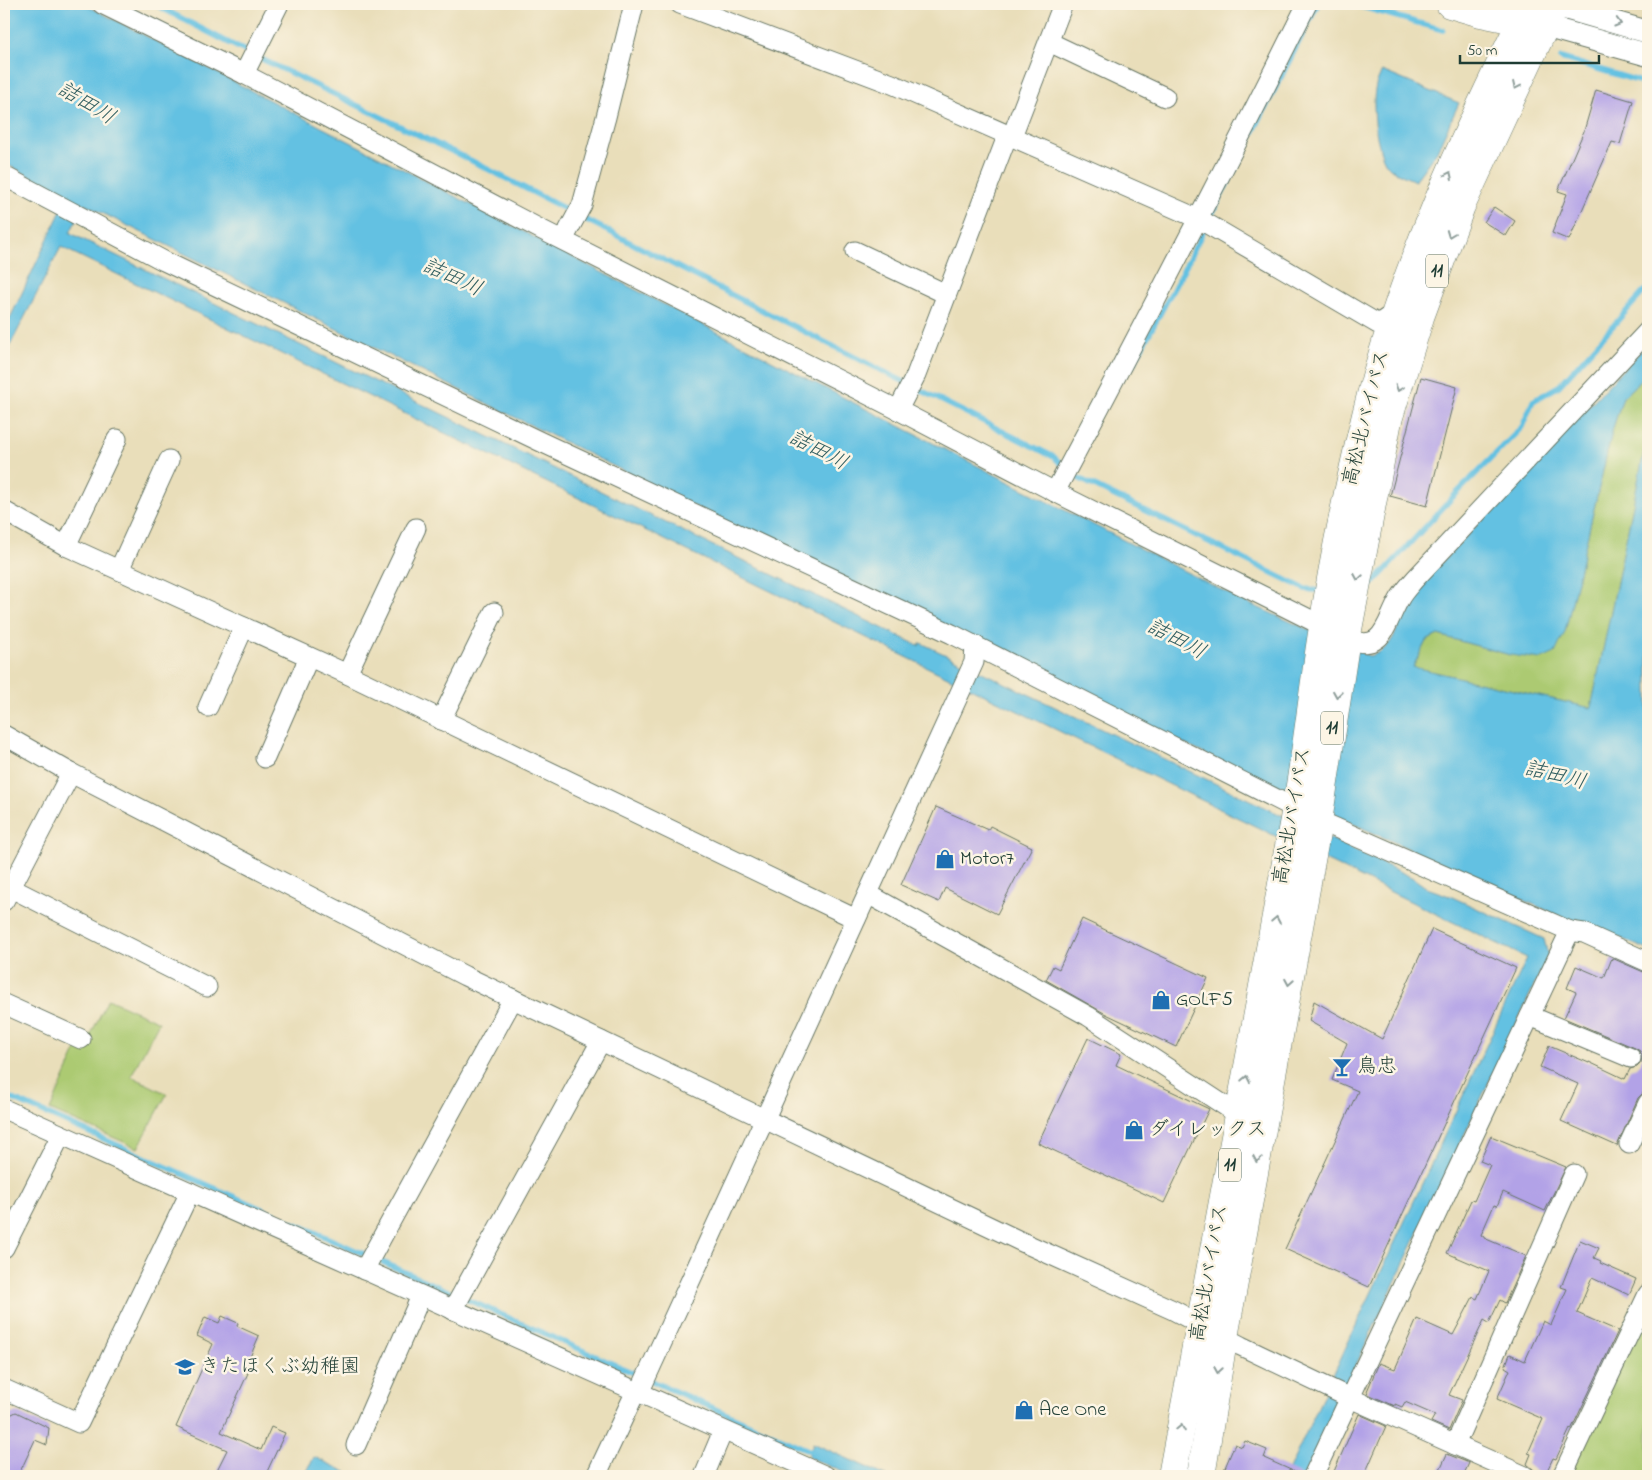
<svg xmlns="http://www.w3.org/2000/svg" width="1652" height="1480" font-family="'Indie Flower','Klee One',sans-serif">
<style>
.green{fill:#acca72;stroke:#668453}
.water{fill:#64c1e2;stroke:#427f8b}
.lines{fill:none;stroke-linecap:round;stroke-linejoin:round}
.stream{stroke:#64c1e2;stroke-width:5.5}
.building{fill:#b2a2e7}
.minor-casing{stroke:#667563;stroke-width:21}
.tertiary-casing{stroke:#667563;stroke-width:24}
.primary-casing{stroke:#667563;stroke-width:29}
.trunk-casing{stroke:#667563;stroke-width:29}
.minor{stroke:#fff;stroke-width:19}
.tertiary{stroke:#fff;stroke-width:22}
.primary{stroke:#fff;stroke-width:28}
.trunk{stroke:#fff;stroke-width:28}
.oneway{stroke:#8f9e9a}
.labels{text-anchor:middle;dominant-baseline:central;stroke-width:5;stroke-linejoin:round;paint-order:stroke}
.shield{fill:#fcf5e5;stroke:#617469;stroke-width:1}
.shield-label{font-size:19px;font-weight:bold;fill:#1f3d34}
.street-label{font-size:20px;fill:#1f3d34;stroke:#fcf5e5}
.poi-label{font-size:20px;fill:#1f3d34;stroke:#fcf5e5;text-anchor:start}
.water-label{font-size:21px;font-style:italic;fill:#305e60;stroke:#fcf5e5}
</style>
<rect width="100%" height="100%" fill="#fcf5e5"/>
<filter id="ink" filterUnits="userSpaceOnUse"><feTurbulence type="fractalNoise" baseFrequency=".02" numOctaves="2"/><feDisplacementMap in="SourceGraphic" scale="10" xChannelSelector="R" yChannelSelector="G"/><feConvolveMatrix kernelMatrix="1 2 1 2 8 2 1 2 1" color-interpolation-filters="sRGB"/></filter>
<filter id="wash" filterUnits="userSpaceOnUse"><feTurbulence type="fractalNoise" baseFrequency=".0096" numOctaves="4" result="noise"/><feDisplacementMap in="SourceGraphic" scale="20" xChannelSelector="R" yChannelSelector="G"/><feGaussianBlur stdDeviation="1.12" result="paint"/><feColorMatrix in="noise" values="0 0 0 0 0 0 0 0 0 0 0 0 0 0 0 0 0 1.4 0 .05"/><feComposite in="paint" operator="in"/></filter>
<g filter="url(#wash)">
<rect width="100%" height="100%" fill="#e9deba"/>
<g class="green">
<path d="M 1648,373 L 1648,433 L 1591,708 L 1413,667 L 1426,641 L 1438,635 L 1510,655 L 1565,632 L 1613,428 L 1623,397 Z"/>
<path d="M 108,999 L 159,1022 L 131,1076 L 167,1094 L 138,1148 L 50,1110 L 84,1033 L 90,1036 Z"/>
<path d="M 1648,1307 L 1648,1476 L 1569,1476 Z"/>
</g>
<g class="water">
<path d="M 4,4 L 84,4 L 856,404 L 1243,601 L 1369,656 C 1396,651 1399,620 1408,598 L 1648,343 L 1648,373 L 1623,397 L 1613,428 L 1565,632 L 1555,653 L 1542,659 L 1510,655 L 1438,635 L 1426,641 L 1413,667 L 1591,708 L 1648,433 L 1648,950 L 1578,920 L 1575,923 L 1338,817 L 975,645 L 84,204 L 70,233 L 919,646 L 921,643 L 1413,878 L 1427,888 L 1452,897 L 1544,939 L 1548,956 L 1304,1476 L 1286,1476 L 1527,958 L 61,247 L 4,357 L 4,331 L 68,196 L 4,163 Z"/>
<path d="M 1382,71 L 1459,103 L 1437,151 L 1415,181 C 1407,177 1397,174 1390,168 C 1376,157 1372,107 1375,90 C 1376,83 1379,77 1382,71 Z"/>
<path d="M 813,1443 L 886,1476 L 852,1476 L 808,1457 Z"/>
<path d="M 314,1457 L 355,1476 L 305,1476 Z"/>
</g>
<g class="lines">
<g class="stream">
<path d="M 154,4 L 237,47 L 472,161 L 779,319 L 1054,457 L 1074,476 L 1305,589 L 1322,591"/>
<path d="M 1352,4 L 1443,30"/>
<path d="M 1561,58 L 1648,84"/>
<path d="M 1132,366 L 1183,271 L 1318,4"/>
<path d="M 1366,591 L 1452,498 L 1522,427 L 1533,401 L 1559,386 L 1648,287"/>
<path d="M 4,1095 L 815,1453"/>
</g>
</g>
<g id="blocks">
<g class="building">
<path d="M 1596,90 L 1633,101 L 1620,144 L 1612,142 L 1569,240 L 1552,233 L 1567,194 L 1558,191 L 1584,131 Z"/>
<path d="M 1494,207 L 1515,221 L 1506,236 L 1484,222 Z"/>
<path d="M 1421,377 L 1457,387 L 1427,506 L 1390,496 Z"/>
<path d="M 936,807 L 988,830 L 990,826 L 1032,847 L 997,914 L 945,888 L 939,902 L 901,885 Z"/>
<path d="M 1082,919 L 1208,978 L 1176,1047 L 1104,1013 L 1046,980 L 1053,966 L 1059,969 Z"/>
<path d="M 1432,929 L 1516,968 L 1369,1287 L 1285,1249 L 1358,1091 L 1332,1080 L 1347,1043 L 1309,1021 L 1314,1001 L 1382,1039 Z"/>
<path d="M 1612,958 L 1648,974 L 1648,1081 L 1643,1093 L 1638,1098 L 1617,1146 L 1561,1121 L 1578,1084 L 1540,1067 L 1549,1046 L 1589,1063 L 1589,1062 L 1625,1079 L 1630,1069 L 1637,1067 L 1641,1063 L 1642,1056 L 1640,1051 L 1635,1048 L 1564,1018 L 1576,992 L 1567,988 L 1576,966 L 1604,978 Z"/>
<path d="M 1088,1038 L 1121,1054 L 1116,1065 L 1209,1109 L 1164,1203 L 1038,1143 Z"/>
<path d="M 1491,1136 L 1566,1167 L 1545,1211 L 1503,1192 L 1497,1206 L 1494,1205 L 1481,1235 L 1484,1237 L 1484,1238 L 1526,1256 L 1505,1303 L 1500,1300 L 1489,1323 L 1484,1320 L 1449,1395 L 1462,1400 L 1449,1430 L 1431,1422 L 1435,1415 L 1405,1402 L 1402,1407 L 1395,1404 L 1395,1406 L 1368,1394 L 1367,1391 L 1379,1363 L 1395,1369 L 1417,1319 L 1453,1335 L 1473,1297 L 1477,1299 L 1489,1271 L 1447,1253 L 1471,1200 L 1474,1201 L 1490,1165 L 1480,1161 Z"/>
<path d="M 1580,1240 L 1599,1248 L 1594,1258 L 1601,1261 L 1600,1263 L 1636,1279 L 1629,1295 L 1592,1278 L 1577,1313 L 1618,1331 L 1571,1430 L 1570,1429 L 1556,1459 L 1553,1458 L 1545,1475 L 1535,1471 L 1527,1464 L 1531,1454 L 1528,1453 L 1543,1419 L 1497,1399 L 1510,1370 L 1505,1367 L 1510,1354 L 1525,1361 L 1543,1321 L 1551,1325 L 1567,1289 L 1561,1287 Z"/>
<path d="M 222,1316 L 238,1323 L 237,1326 L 259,1336 L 244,1371 L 248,1373 L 221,1432 L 261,1450 L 271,1427 L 285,1433 L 265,1476 L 231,1476 L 217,1470 L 227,1450 L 176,1427 L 213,1344 L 197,1336 L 205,1317 L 219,1323 Z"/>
<path d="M 16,1412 L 49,1428 L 47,1445 L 35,1440 L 18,1476 L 4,1476 L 4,1418 Z"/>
<path d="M 1359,1414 L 1386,1426 L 1364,1476 L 1332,1476 Z"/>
<path d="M 1245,1441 L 1267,1450 L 1264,1458 L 1302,1475 L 1302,1476 L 1226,1476 L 1228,1472 L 1224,1470 L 1235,1444 L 1242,1447 Z"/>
<path d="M 1447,1454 L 1469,1463 L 1463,1476 L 1437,1476 Z"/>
</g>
</g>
</g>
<g filter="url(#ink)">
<use href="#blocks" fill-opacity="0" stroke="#667563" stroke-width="1"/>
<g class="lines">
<defs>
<g id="minor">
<path d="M 102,4 L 244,74 L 542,230 L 898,410 L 1055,492 L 1323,626"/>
<path d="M 680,4 L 892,84 L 1199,219 L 1378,324 L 1397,311"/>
<path d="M 1049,42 L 1165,97"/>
<path d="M 244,74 L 279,4"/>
<path d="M 1012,136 L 1063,4"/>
<path d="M 4,176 L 164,261 L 539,441 L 952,634 L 1318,820 L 1570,931 L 1313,1476"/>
<path d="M 563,240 L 582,205 L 606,117 L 634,4"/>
<path d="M 855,251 L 946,294"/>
<path d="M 898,410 L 916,375 L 1008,134"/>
<path d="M 1055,492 C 1141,330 1225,168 1307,4"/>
<path d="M 4,511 L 66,546 L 347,674 L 856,919"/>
<path d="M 66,546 L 117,439"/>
<path d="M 119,570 L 169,460"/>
<path d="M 1347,638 C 1384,655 1385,623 1400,598 C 1404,591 1410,585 1415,579 L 1648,331"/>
<path d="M 347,674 L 416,528"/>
<path d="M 208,707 L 244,627"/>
<path d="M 441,720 L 494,612"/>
<path d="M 4,735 L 71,773 L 465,976 L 1020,1241 L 1173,1310 L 1241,1346 L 1350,1398 L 1525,1476"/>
<path d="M 265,758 L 309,657"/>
<path d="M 11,888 L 207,987"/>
<path d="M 868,894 L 1088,1016 L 1239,1115"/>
<path d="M 4,901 L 71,773"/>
<path d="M 1570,931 L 1584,933 L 1648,962"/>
<path d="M 4,1004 L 81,1039"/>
<path d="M 1530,1016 L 1631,1058"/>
<path d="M 4,1109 L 826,1476"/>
<path d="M 1629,1144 L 1648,1103"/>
<path d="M 4,1248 L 61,1135"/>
<path d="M 364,1270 L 513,999"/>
<path d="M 453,1310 L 601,1041"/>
<path d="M 4,1389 L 79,1423 L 190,1192"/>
<path d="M 639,1393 L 974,662 L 975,645"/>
<path d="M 356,1445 L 421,1296"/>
<path d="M 1455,1445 L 1574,1174"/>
<path d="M 596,1476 L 636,1391"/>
<path d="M 704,1476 L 723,1431"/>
<path d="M 1562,1476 L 1648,1294"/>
</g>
<g id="tertiary">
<path d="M 1554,5 L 1648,32"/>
<path d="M 1544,26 L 1648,55"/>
</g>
<path id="primary" d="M 1450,4 L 1481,13 L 1544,26"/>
<g id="trunk">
<path d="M 1172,1476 C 1215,1256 1254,1035 1295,814 C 1306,757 1312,698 1321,640 C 1332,565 1348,489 1366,415 C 1400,274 1465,134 1530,4"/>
<path d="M 1201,1476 L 1220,1359 L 1317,828 L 1345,645 L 1388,420 L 1420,317 L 1461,206 L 1555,4"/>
</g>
</defs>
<use href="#minor" class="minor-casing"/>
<use href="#tertiary" class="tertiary-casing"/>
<use href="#primary" class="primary-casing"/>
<use href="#trunk" class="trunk-casing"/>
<use href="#minor" class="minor"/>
<use href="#tertiary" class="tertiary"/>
<use href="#primary" class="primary"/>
<use href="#trunk" class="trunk"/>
</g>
<defs><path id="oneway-chevron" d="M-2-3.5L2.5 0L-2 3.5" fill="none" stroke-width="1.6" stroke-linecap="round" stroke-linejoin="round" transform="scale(1.25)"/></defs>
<g class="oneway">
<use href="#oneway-chevron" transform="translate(1618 23) rotate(16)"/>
<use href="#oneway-chevron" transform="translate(1516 86) rotate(115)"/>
<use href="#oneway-chevron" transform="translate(1449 175) rotate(-65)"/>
<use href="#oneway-chevron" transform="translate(1450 234) rotate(111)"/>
<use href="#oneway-chevron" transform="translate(1399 388) rotate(109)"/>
<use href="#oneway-chevron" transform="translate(1358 577) rotate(100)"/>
<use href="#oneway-chevron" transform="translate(1337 694) rotate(99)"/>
<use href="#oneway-chevron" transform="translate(1276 920) rotate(-79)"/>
<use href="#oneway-chevron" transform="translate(1289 982) rotate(100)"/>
<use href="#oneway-chevron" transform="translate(1246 1079) rotate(-79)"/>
<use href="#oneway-chevron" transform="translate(1257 1159) rotate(100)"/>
<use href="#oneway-chevron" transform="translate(1218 1370) rotate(99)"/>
<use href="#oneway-chevron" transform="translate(1181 1428) rotate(-79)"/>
</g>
</g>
<defs>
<symbol id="shop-bare" viewBox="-9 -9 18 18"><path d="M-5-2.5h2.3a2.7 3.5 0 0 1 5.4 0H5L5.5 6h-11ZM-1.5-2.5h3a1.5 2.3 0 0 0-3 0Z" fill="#1f6fb2" stroke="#fcf5e5" stroke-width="2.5" paint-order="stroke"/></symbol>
<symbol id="bar-bare" viewBox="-9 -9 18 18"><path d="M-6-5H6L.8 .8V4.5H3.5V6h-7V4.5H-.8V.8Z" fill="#1f6fb2" stroke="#fcf5e5" stroke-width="2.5" paint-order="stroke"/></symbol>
<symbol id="school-bare" viewBox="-9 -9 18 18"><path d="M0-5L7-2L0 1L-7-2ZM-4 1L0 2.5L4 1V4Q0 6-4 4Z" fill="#1f6fb2" stroke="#fcf5e5" stroke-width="2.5" paint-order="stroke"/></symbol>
</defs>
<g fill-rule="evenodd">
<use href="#shop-bare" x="931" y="845" width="28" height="28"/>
<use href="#shop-bare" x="1147" y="986" width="28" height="28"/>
<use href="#bar-bare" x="1328" y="1053" width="28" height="28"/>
<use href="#shop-bare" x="1120" y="1116" width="28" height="28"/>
<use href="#school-bare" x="171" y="1353" width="28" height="28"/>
<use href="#shop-bare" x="1010" y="1396" width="28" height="28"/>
</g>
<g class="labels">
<g class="shield">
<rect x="1426" y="254.5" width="22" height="33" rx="4"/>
<rect x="1321" y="711.5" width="22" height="33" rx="4"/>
<rect x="1219" y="1148.5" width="22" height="33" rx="4"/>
</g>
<g class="shield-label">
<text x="1437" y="271">11</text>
<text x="1332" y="728">11</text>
<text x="1230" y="1165">11</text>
</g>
<g class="street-label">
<text transform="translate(1367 418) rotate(-76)">高松北バイパス</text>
<text transform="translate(1293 816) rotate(-80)">高松北バイパス</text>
<text transform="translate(1210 1273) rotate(-80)">高松北バイパス</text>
</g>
<g class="poi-label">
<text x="960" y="859">Motor7</text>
<text x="1176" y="1000">GOLF5</text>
<text x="1357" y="1067">鳥忠</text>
<text x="1149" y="1130">ダイレックス</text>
<text x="200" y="1367">きたほくぶ幼稚園</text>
<text x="1039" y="1410">Ace One</text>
</g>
<g class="water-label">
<text transform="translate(86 104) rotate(31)">詰田川</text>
<text transform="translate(452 278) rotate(25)">詰田川</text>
<text transform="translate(818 451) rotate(28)">詰田川</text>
<text transform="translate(1176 640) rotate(28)">詰田川</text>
<text transform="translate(1555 776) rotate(14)">詰田川</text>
</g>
</g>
<rect width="1652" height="1480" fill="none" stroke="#fcf5e5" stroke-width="20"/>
<path d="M1460 55v8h139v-8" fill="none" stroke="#1f3d34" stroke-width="2.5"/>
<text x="1467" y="55" font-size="15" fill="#1f3d34" stroke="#fcf5e5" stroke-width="4" paint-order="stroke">50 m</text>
</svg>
